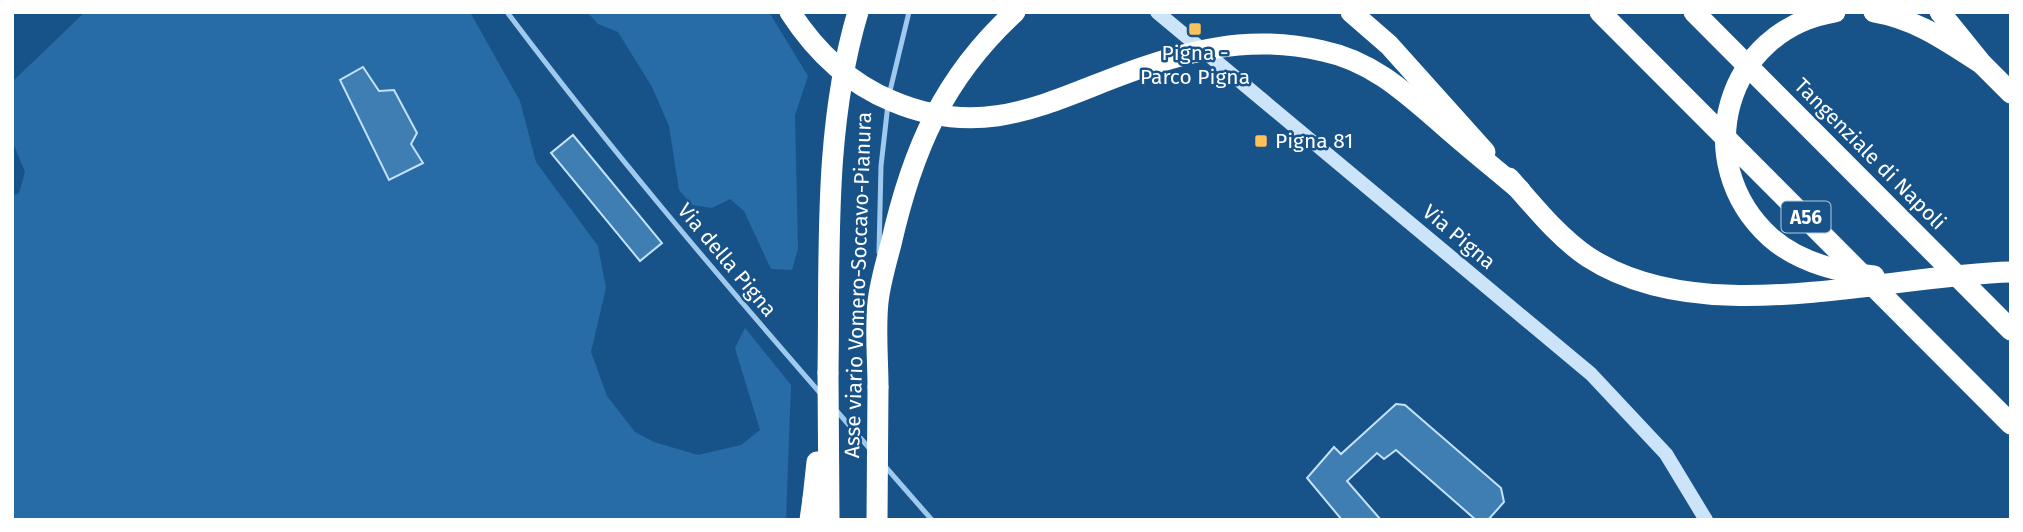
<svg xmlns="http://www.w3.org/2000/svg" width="2023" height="532" font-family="'Fira Sans',sans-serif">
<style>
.green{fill:#276ca6}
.building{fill:#3f7eb2;stroke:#c5e2fa;stroke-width:2}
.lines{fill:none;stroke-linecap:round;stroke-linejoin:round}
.lane{stroke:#9fcaee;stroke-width:5}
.secondary{stroke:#cce4fa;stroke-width:14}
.highway{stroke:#fff;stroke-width:21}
.highway-bridge{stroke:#fff;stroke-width:21}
.poi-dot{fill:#ffc15c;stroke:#175389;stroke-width:2.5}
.labels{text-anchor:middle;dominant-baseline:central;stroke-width:5;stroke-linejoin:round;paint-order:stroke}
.shield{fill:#175389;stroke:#b9cbdc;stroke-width:2}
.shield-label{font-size:19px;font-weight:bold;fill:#fff}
.poi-label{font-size:21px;fill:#fff;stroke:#175389}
.street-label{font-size:21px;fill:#fff;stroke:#175389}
</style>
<rect width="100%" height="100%" fill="#175389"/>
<g class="green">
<path d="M 85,12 L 470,12 L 520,101 L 536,162 L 598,246 L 606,288 L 591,352 L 607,396 L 635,432 L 654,442 L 698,455 L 741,445 L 760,430 L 735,348 L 745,328 L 791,385 L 786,520 L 12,520 L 12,196 L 19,193 L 25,172 L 12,140 L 12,82 Z"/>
<path d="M 587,12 L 769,12 L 808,76 L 795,115 L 798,249 L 792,270 L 771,269 L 744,211 L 730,199 L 712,208 L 692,205 L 679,190 L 669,126 L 652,87 L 618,32 L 598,24 Z"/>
</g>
<g class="building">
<path d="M 363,67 L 379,91 L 394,90 L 417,133 L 411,144 L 423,163 L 389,180 L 340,80 Z"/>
<path d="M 573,135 L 662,243 L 640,261 L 551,153 Z"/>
<path d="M 1396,404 L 1405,405 L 1501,488 L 1504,502 L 1488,520 L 1476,520 L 1396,450 L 1384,459 L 1377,453 L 1347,481 L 1381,520 L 1342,520 L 1307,478 L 1334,447 L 1341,454 Z"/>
</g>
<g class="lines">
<g class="lane">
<path d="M 507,12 C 606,144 713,270 821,394"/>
<path d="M 889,95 L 909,12"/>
<path d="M 879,252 L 881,166 L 888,104"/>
<path d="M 835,409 L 870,449"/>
<path d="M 883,464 L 932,520"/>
</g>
<path class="secondary" d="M 1157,12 L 1591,374 L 1666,454 L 1706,520"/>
<g class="highway">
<path d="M 1351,12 L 1389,45 L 1485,152"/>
<path d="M 1835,12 C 1725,30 1688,162 1770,237 C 1798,262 1837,272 1874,276"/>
<path d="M 1874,12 C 1916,19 1946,41 1982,64"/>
<path d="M 1940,12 L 1982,64 L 2011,93"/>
<path d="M 1509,178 C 1533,205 1558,237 1588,257 C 1704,332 1881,275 2011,272"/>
<path d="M 828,373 C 830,253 823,129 858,12"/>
<path d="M 878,387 C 878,359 875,330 878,302 C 880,283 886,263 891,244 C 912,151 943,78 1015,12"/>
<path d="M 810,520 L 813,499"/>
</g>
<g class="highway-bridge">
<path d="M 790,12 C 816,52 848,83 892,101 C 995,145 1062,92 1156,63 C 1213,45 1263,37 1323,51 C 1372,61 1406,93 1443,125 C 1468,147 1494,168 1520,190"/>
<path d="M 1600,12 L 2011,424"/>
<path d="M 1694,12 L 2011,330"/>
<path d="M 828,373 L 829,518"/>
<path d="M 813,499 L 817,462"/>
<path d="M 877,520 L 878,387"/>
</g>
</g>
<g class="poi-dot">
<rect x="1188" y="22" width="14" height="14" rx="3.5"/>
<rect x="1254" y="134" width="14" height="14" rx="3.5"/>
</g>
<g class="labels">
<rect class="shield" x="1781.5" y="201.5" width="49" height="31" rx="5"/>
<g class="shield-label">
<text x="1806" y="217">A56</text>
</g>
<g class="poi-label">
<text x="1195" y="53">Pigna -<tspan x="1195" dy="24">Parco Pigna</tspan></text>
<text x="1275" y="141" text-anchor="start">Pigna 81</text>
</g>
<g class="street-label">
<text transform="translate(1870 154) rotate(45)">Tangenziale di Napoli</text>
<text transform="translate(1459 237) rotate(40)">Via Pigna</text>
<text transform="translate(727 260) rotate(50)">Via della Pigna</text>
<text transform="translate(858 285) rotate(-88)">Asse viario Vomero-Soccavo-Pianura</text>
</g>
</g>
<rect width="2023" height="532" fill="none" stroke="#ffffff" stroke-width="28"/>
</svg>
